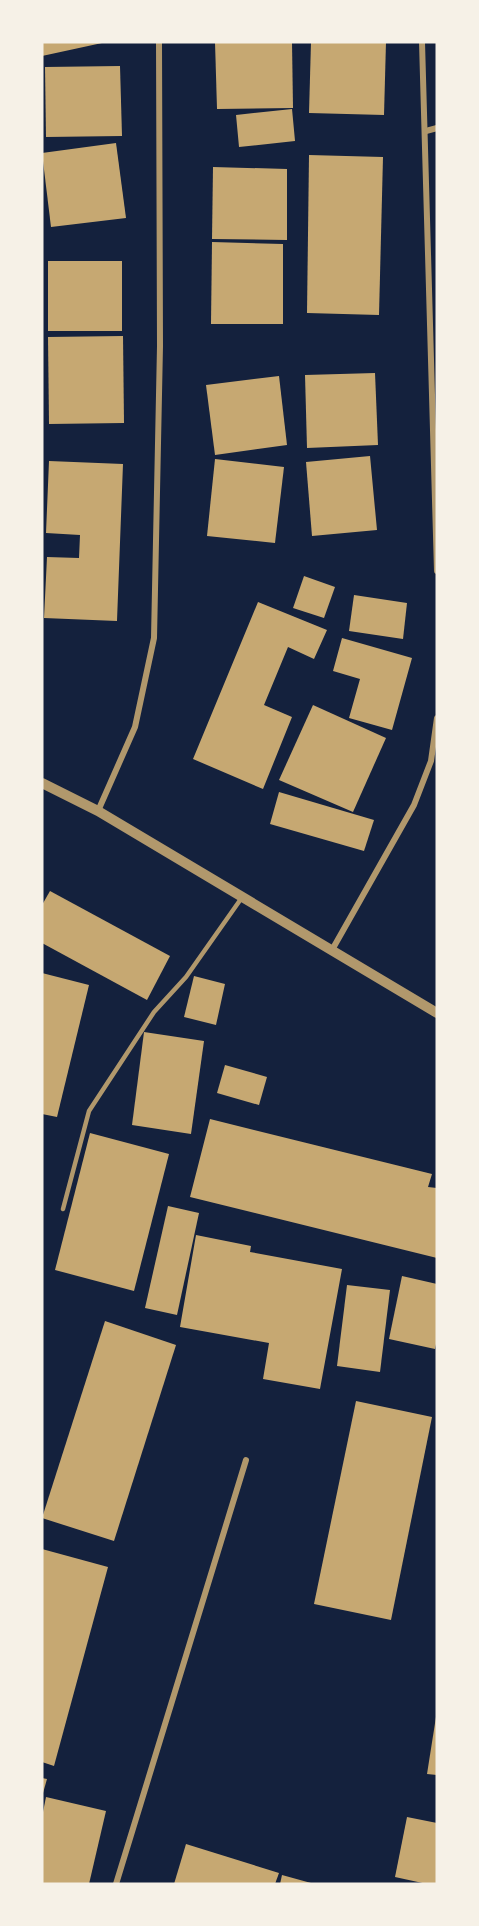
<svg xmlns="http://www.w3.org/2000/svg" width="479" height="1926" font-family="Inter,sans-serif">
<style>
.building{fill:#c6a872}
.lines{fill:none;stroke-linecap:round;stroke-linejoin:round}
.service{stroke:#b1986c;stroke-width:4.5}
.minor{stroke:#b1986c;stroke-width:6}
.tertiary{stroke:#b1986c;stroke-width:10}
</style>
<rect width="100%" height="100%" fill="#14213d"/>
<g class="building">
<path d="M 42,42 L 102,42 L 102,43 L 42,56 Z"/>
<path d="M 215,42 L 292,42 L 293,108 L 217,109 Z"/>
<path d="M 311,42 L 386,42 L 384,115 L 309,113 Z"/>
<path d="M 120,66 L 122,136 L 46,137 L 45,67 Z"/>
<path d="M 292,109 L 295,141 L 239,147 L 236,115 Z"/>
<path d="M 116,143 L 126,218 L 51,227 L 42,153 Z"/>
<path d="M 309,155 L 383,157 L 379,315 L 307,313 Z"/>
<path d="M 213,167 L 287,169 L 287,240 L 212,239 Z"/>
<path d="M 212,242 L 283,244 L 283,324 L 211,324 Z"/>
<rect x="48" y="261" width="74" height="70"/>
<path d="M 123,336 L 124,423 L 49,424 L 48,337 Z"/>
<path d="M 375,373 L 378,445 L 307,448 L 305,375 Z"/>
<path d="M 279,376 L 287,445 L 215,455 L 206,385 Z"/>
<path d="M 370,456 L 377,530 L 312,536 L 306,462 Z"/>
<path d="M 215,459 L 284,467 L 275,543 L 207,536 Z"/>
<path d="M 49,461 L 123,464 L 117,621 L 44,618 L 47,557 L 79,558 L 80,535 L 46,533 Z"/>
<path d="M 304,576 L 335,587 L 324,618 L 293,608 Z"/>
<path d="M 354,595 L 407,603 L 403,639 L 349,631 Z"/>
<path d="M 258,602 L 327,630 L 314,659 L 288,647 L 264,705 L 292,717 L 263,789 L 193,759 Z"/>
<path d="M 342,638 L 412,658 L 392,730 L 349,718 L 360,679 L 333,671 Z"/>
<path d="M 313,705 L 386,738 L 353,812 L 279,780 Z"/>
<path d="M 279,792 L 374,820 L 364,851 L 270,824 Z"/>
<path d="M 50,891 L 170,956 L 147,1000 L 42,943 L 42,905 Z"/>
<path d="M 42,973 L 89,985 L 57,1117 L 42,1114 Z"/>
<path d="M 194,976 L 225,984 L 216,1025 L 184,1017 Z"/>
<path d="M 144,1032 L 204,1041 L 191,1134 L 132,1125 Z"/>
<path d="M 225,1065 L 267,1077 L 259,1105 L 217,1093 Z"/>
<path d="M 210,1119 L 432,1174 L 428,1187 L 437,1188 L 437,1258 L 190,1197 Z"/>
<path d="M 90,1133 L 169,1154 L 134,1291 L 55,1270 Z"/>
<path d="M 168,1206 L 199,1213 L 177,1315 L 145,1308 Z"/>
<path d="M 196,1235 L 251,1246 L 250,1252 L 342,1269 L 320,1389 L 263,1379 L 269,1343 L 180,1327 Z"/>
<path d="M 402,1276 L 437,1284 L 437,1339 L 435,1349 L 389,1339 Z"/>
<path d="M 347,1285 L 390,1290 L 380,1372 L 337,1366 Z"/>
<path d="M 105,1321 L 176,1345 L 114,1541 L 42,1518 Z"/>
<path d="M 356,1401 L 432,1417 L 391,1620 L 314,1604 Z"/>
<path d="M 42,1549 L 108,1567 L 54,1766 L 42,1762 Z"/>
<path d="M 436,1717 L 437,1717 L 437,1775 L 427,1774 Z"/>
<path d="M 42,1778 L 47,1779 L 43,1793 L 42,1793 Z"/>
<path d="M 46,1797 L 106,1811 L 89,1884 L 42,1883 L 42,1817 Z"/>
<path d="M 407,1817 L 437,1823 L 437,1884 L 427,1884 L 395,1877 Z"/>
<path d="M 186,1844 L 279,1873 L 275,1884 L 174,1884 Z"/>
<path d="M 282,1875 L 311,1883 L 311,1884 L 280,1884 Z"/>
</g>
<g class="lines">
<path class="service" d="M 63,1209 L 89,1111 L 154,1012 L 186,977 L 243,896"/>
<g class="minor">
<path d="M 422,42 L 437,571"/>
<path d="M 426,131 L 437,128"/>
<path d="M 98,811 L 135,727 L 154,638 L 160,346 L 159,42"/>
<path d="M 332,950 L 414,805 L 431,761 L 437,718"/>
<path d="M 116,1884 L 246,1460"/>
</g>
<path class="tertiary" d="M 42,783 L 98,811 L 437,1013"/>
</g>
<rect width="479" height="1926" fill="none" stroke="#f6f1e7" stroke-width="87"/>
</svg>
